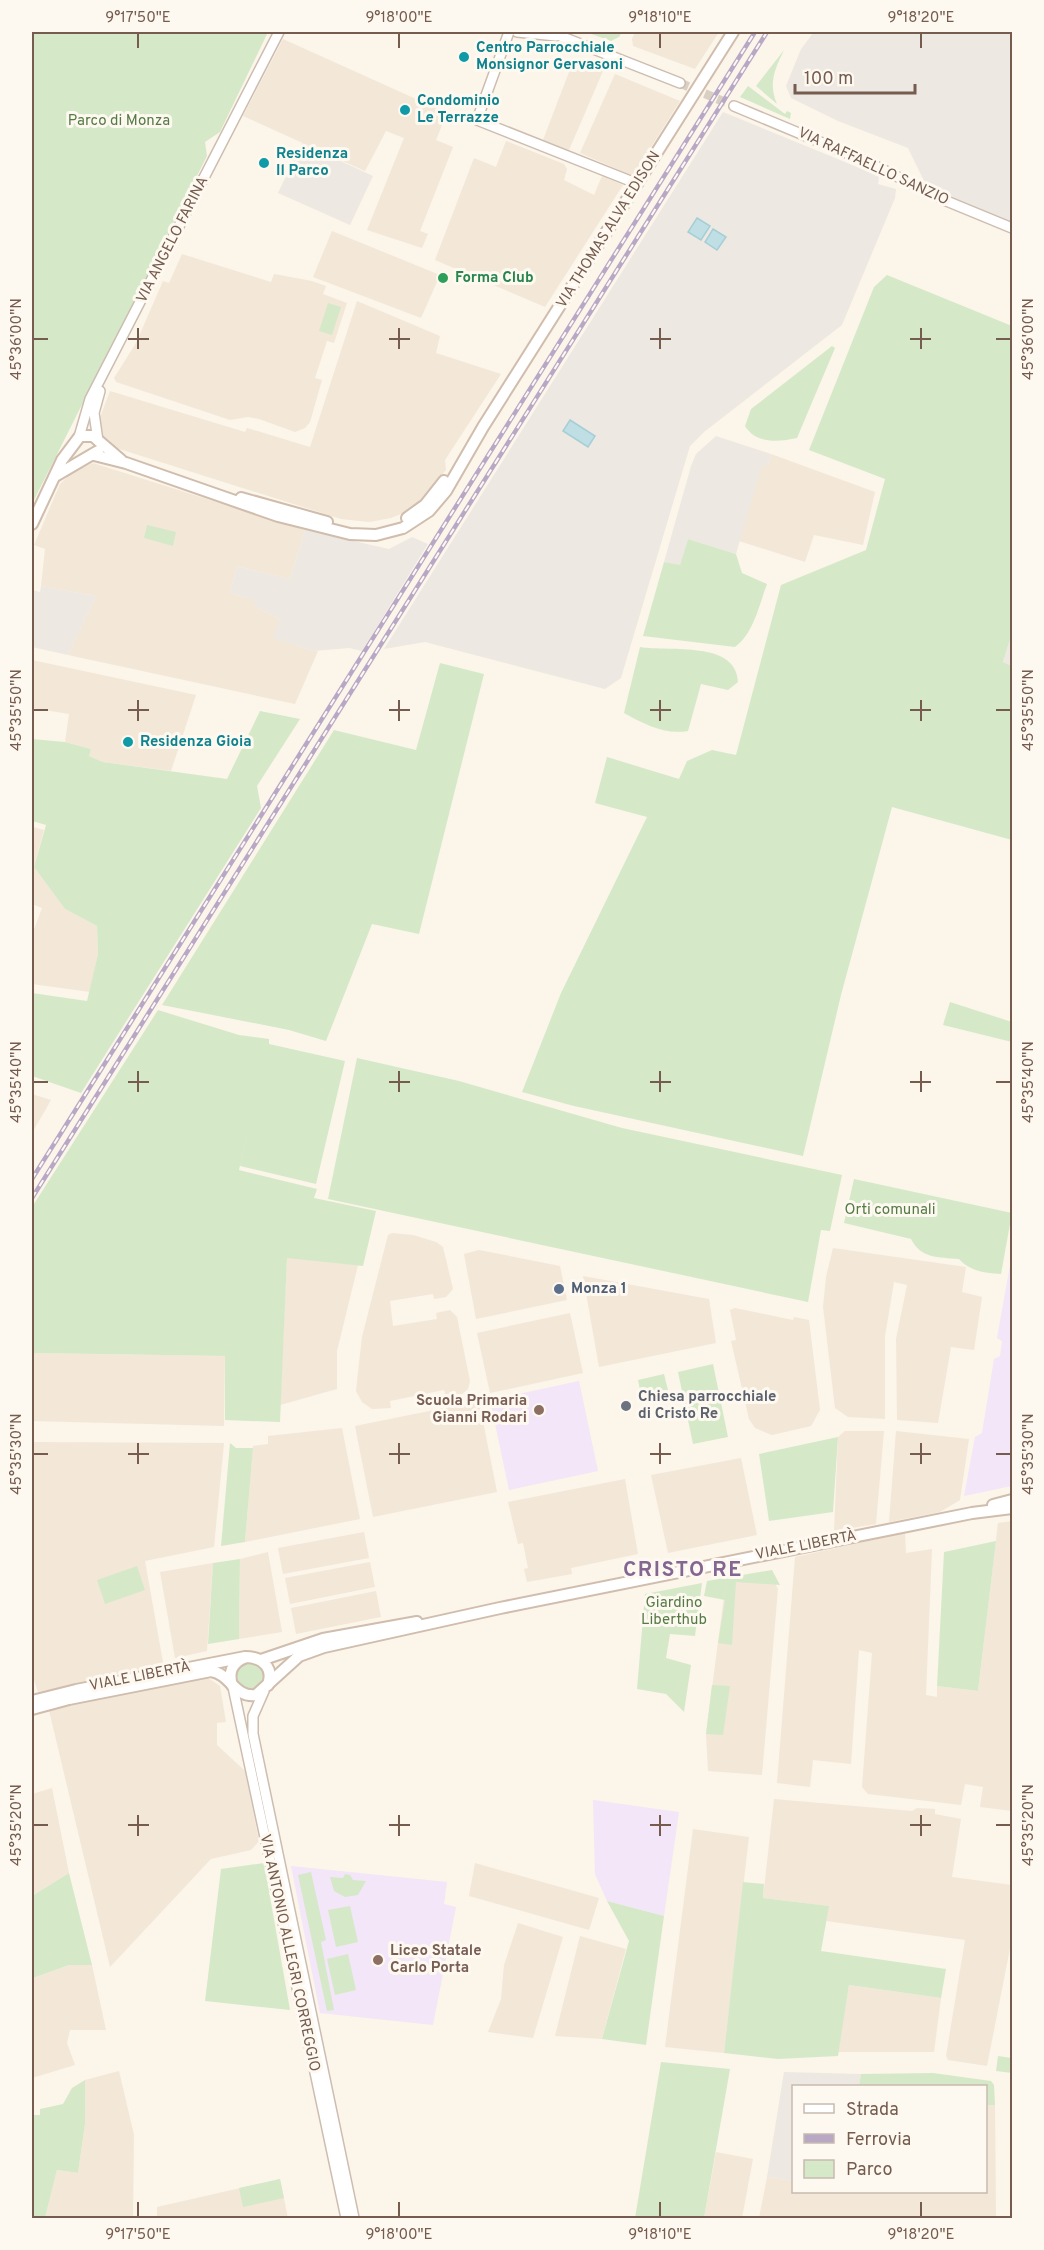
<svg xmlns="http://www.w3.org/2000/svg" width="1044" height="2250" font-family="Overpass,sans-serif">
<style>
.residential{fill:#f3e7d8}
.industrial{fill:#ede8e2}
.education{fill:#f2e6f8}
.green{fill:#d5e9c8}
.water{fill:#bfdfe5;stroke:#a5ced6;stroke-width:1.5}
.lines{fill:none;stroke-linecap:round;stroke-linejoin:round}
.tertiary-tunnel{stroke:#dacfc3;stroke-width:9;stroke-dasharray:9 4.5;stroke-linecap:butt}
.tertiary-casing{stroke:#cdbdb0;stroke-width:12}
.secondary-casing{stroke:#d0bdad;stroke-width:14}
.tertiary{stroke:#fff;stroke-width:9}
.secondary{stroke:#fff;stroke-width:10}
.rail-casing{stroke:#b8a8c6;stroke-width:4.5}
.rail{stroke:#fef9f0;stroke-width:2;stroke-dasharray:7;stroke-linecap:butt}
.ticks{fill:none;stroke:#755c4e;stroke-width:2}
.culture-dot{fill:#0f9aa8;stroke:#fef9f0;stroke-width:2}
.leisure-dot{fill:#2e9e5b;stroke:#fef9f0;stroke-width:2}
.service-dot{fill:#5c6f8a;stroke:#fef9f0;stroke-width:2}
.worship-dot{fill:#6b7280;stroke:#fef9f0;stroke-width:2}
.education-dot{fill:#8d6e63;stroke:#fef9f0;stroke-width:2}
.labels{text-anchor:middle;dominant-baseline:central;stroke-width:6;stroke-linejoin:round;paint-order:stroke}
.culture-label{font-size:15px;font-weight:bold;fill:#0d838f;stroke:#fef9f0;text-anchor:start}
.park-label{font-size:15px;fill:#557a46;stroke:#fef9f0}
.street-label{font-size:15px;fill:#755c4e;stroke:#fef9f0}
.leisure-label{font-size:15px;font-weight:bold;fill:#27864d;stroke:#fef9f0;text-anchor:start}
.service-label{font-size:15px;font-weight:bold;fill:#4e5e75;stroke:#fef9f0;text-anchor:start}
.worship-label{font-size:15px;font-weight:bold;fill:#5b616d;stroke:#fef9f0;text-anchor:start}
.education-label{font-size:15px;font-weight:bold;fill:#785e54;stroke:#fef9f0;text-anchor:end}
.district-label{font-size:21px;font-weight:bold;letter-spacing:1.5px;fill:#836691;stroke:#fef9f0}
.neatline{fill:none;stroke:#755c4e;stroke-width:2}
.ticks-label{font-size:15px;text-anchor:middle;fill:#755c4e}
</style>
<rect width="100%" height="100%" fill="#fcf5ea"/>
<g class="residential">
<path d="M 635,32 L 719,32 L 695,69 L 633,46 L 632,39 Z"/>
<path d="M 283,39 L 447,113 L 436,140 L 453,147 L 420,231 L 428,234 L 422,248 L 367,230 L 404,138 L 386,131 L 365,171 L 243,116 Z"/>
<path d="M 574,59 L 603,71 L 569,150 L 543,140 Z"/>
<path d="M 615,74 L 680,101 L 633,176 L 580,153 Z"/>
<path d="M 506,141 L 564,164 L 567,169 L 564,180 L 594,195 L 602,176 L 623,185 L 545,307 L 435,260 L 474,158 L 496,167 Z"/>
<path d="M 332,231 L 440,275 L 421,318 L 313,277 Z"/>
<path d="M 182,254 L 271,282 L 274,274 L 312,281 L 326,286 L 323,294 L 347,303 L 334,343 L 327,341 L 315,378 L 322,380 L 310,422 L 305,428 L 295,432 L 259,419 L 248,417 L 230,420 L 116,382 L 114,378 L 136,343 L 163,281 L 169,283 Z"/>
<path d="M 357,301 L 440,336 L 436,353 L 501,374 L 445,460 L 446,470 L 411,510 L 391,518 L 369,522 L 341,519 L 113,447 L 103,438 L 99,420 L 110,391 L 245,432 L 247,428 L 310,447 Z"/>
<path d="M 771,454 L 875,492 L 863,545 L 814,535 L 805,562 L 739,541 L 762,464 L 768,466 Z"/>
<path d="M 93,463 L 305,530 L 290,579 L 237,566 L 230,593 L 257,601 L 254,606 L 280,619 L 274,638 L 313,651 L 318,651 L 295,704 L 68,655 L 96,596 L 41,586 L 45,549 L 34,545 L 60,484 L 70,474 Z"/>
<path d="M 32,660 L 196,695 L 171,771 L 103,762 L 89,756 L 91,749 L 65,742 L 69,714 L 32,708 Z"/>
<path d="M 33,827 L 44,830 L 34,867 L 65,909 L 97,926 L 98,954 L 90,992 L 32,984 L 32,935 L 42,908 L 32,904 Z"/>
<path d="M 32,1094 L 51,1100 L 32,1133 Z"/>
<path d="M 392,1233 L 413,1235 L 436,1242 L 443,1247 L 453,1289 L 446,1297 L 434,1299 L 433,1294 L 390,1301 L 393,1326 L 437,1319 L 436,1313 L 450,1310 L 457,1317 L 470,1381 L 468,1389 L 462,1394 L 446,1397 L 444,1390 L 390,1401 L 391,1408 L 372,1409 L 362,1402 L 356,1391 L 358,1372 L 362,1337 L 388,1235 Z"/>
<path d="M 833,1248 L 966,1267 L 962,1292 L 982,1297 L 974,1350 L 951,1347 L 938,1423 L 897,1420 L 896,1339 L 907,1285 L 894,1282 L 885,1336 L 885,1419 L 848,1417 L 835,1408 L 823,1307 L 826,1277 Z"/>
<path d="M 479,1250 L 560,1266 L 567,1300 L 476,1319 L 464,1254 Z"/>
<path d="M 287,1257 L 358,1265 L 337,1351 L 337,1389 L 280,1405 Z"/>
<path d="M 583,1276 L 709,1299 L 716,1343 L 599,1367 Z"/>
<path d="M 735,1308 L 793,1320 L 794,1317 L 809,1320 L 820,1410 L 811,1426 L 772,1435 L 755,1428 L 749,1419 L 731,1341 L 736,1340 L 730,1310 Z"/>
<path d="M 570,1313 L 583,1373 L 490,1393 L 477,1333 Z"/>
<path d="M 32,1353 L 225,1356 L 224,1426 L 32,1421 Z"/>
<path d="M 479,1401 L 497,1492 L 373,1517 L 355,1426 Z"/>
<path d="M 342,1428 L 360,1519 L 245,1542 L 253,1446 L 268,1444 L 268,1436 Z"/>
<path d="M 845,1431 L 884,1431 L 876,1524 L 834,1531 L 838,1437 Z"/>
<path d="M 896,1431 L 969,1439 L 960,1500 L 940,1512 L 889,1522 Z"/>
<path d="M 32,1442 L 224,1443 L 214,1547 L 145,1561 L 164,1668 L 38,1692 L 32,1673 Z"/>
<path d="M 741,1458 L 757,1535 L 668,1553 L 651,1475 Z"/>
<path d="M 625,1479 L 638,1554 L 571,1568 L 572,1574 L 527,1582 L 524,1569 L 528,1568 L 523,1543 L 518,1544 L 508,1502 Z"/>
<path d="M 1012,1521 L 1012,1811 L 980,1807 L 983,1787 L 965,1784 L 961,1805 L 868,1794 L 862,1787 L 872,1653 L 859,1650 L 851,1764 L 813,1760 L 810,1787 L 777,1783 L 795,1557 L 905,1533 L 906,1553 L 932,1549 L 926,1695 L 937,1697 L 937,1686 L 978,1691 L 998,1523 Z"/>
<path d="M 364,1532 L 369,1558 L 283,1574 L 278,1548 Z"/>
<path d="M 268,1552 L 282,1632 L 239,1639 L 240,1559 Z"/>
<path d="M 370,1562 L 375,1587 L 290,1604 L 285,1578 Z"/>
<path d="M 213,1563 L 207,1651 L 175,1658 L 160,1572 Z"/>
<path d="M 769,1571 L 778,1589 L 762,1775 L 708,1771 L 706,1734 L 726,1581 Z"/>
<path d="M 376,1591 L 381,1617 L 296,1634 L 291,1608 Z"/>
<path d="M 204,1675 L 220,1686 L 226,1722 L 217,1723 L 217,1745 L 245,1771 L 259,1841 L 251,1850 L 211,1859 L 110,1967 L 48,1706 Z"/>
<path d="M 52,1788 L 69,1873 L 32,1896 L 32,1794 Z"/>
<path d="M 774,1799 L 912,1811 L 917,1808 L 935,1809 L 935,1814 L 961,1819 L 952,1877 L 1012,1885 L 1012,1938 L 987,2066 L 948,2060 L 946,2056 L 965,1940 L 826,1921 L 828,1906 L 763,1898 Z"/>
<path d="M 693,1829 L 749,1837 L 724,2053 L 665,2047 Z"/>
<path d="M 475,1863 L 599,1898 L 589,1930 L 469,1896 Z"/>
<path d="M 518,1923 L 563,1937 L 533,2038 L 488,2032 L 501,1999 L 504,1965 Z"/>
<path d="M 580,1936 L 626,1949 L 602,2039 L 555,2036 Z"/>
<path d="M 69,1965 L 92,1965 L 106,2030 L 70,2030 L 67,2043 L 75,2065 L 32,2078 L 33,1978 Z"/>
<path d="M 849,1985 L 941,1998 L 934,2052 L 838,2052 Z"/>
<path d="M 119,2071 L 134,2135 L 133,2218 L 45,2218 L 57,2170 L 78,2173 L 85,2124 L 85,2080 Z"/>
<path d="M 986,2105 L 995,2105 L 996,2217 L 759,2218 L 767,2177 L 793,2181 L 794,2192 L 986,2192 Z"/>
<path d="M 716,2152 L 753,2159 L 742,2218 L 704,2218 Z"/>
<path d="M 280,2179 L 288,2218 L 157,2218 L 157,2207 Z"/>
</g>
<g class="industrial">
<path d="M 814,32 L 1012,32 L 1012,223 L 927,187 L 908,148 L 838,121 L 791,98 L 786,86 L 801,49 Z"/>
<path d="M 723,112 L 879,176 L 878,184 L 896,189 L 895,198 L 842,325 L 704,432 L 690,446 L 621,678 L 605,689 L 425,642 L 384,649 Z"/>
<path d="M 302,143 L 373,176 L 350,225 L 278,193 Z"/>
<path d="M 716,436 L 771,454 L 768,466 L 762,465 L 736,554 L 688,539 L 680,566 L 664,562 L 691,466 L 696,454 Z"/>
<path d="M 305,530 L 389,549 L 412,537 L 428,544 L 362,651 L 349,648 L 313,651 L 273,638 L 280,619 L 254,606 L 256,601 L 230,593 L 237,566 L 290,579 Z"/>
<path d="M 41,586 L 96,596 L 68,655 L 32,647 L 32,590 L 40,592 Z"/>
<path d="M 1012,633 L 1012,666 L 1003,662 Z"/>
<path d="M 784,2072 L 861,2074 L 859,2086 L 794,2086 L 793,2181 L 767,2177 Z"/>
</g>
<g class="education">
<path d="M 1012,1254 L 1012,1486 L 964,1496 L 975,1437 L 982,1433 L 994,1359 L 1000,1356 L 1002,1341 L 997,1338 Z"/>
<path d="M 579,1381 L 598,1471 L 509,1490 L 490,1400 Z"/>
<path d="M 593,1800 L 679,1812 L 664,1916 L 607,1901 L 595,1874 Z"/>
<path d="M 291,1866 L 447,1882 L 444,1904 L 456,1907 L 433,2025 L 320,2013 Z"/>
</g>
<g class="green">
<path d="M 32,32 L 268,32 L 220,132 L 205,142 L 207,156 L 32,504 Z"/>
<path d="M 586,32 L 622,32 L 619,37 L 611,41 Z"/>
<path d="M 784,50 C 775,69 768,83 777,104 L 756,86 Z"/>
<path d="M 748,86 L 785,114 L 787,111 L 791,113 L 790,119 L 740,97 Z"/>
<path d="M 887,275 L 1012,326 L 1012,633 L 1003,662 L 1012,666 L 1012,840 L 892,807 L 841,995 L 803,1156 L 574,1106 L 522,1092 L 561,993 L 647,817 L 595,803 L 607,757 L 679,779 L 687,761 L 712,750 L 736,755 L 781,585 L 866,550 L 885,479 L 809,450 L 874,287 Z"/>
<path d="M 328,303 L 341,307 L 332,335 L 319,331 Z"/>
<path d="M 832,346 L 835,348 L 797,438 C 778,442 756,444 745,426 L 751,409 Z"/>
<path d="M 147,525 L 176,532 L 173,546 L 144,538 Z"/>
<path d="M 688,539 L 736,554 L 742,573 L 767,584 C 759,605 754,633 735,647 L 643,636 L 664,562 L 680,565 Z"/>
<path d="M 640,647 C 670,652 736,640 738,682 L 728,690 L 701,684 L 688,731 C 664,735 644,724 624,713 Z"/>
<path d="M 440,663 L 484,674 L 419,934 L 372,924 L 326,1041 L 289,1030 L 162,1005 L 334,730 L 416,750 Z"/>
<path d="M 260,711 L 300,719 L 257,786 L 261,808 L 81,1093 L 32,1076 L 32,993 L 87,1001 L 98,954 L 97,926 L 65,909 L 34,867 L 46,825 L 32,821 L 32,739 L 65,742 L 91,749 L 89,756 L 103,762 L 227,779 Z"/>
<path d="M 950,1002 L 1012,1022 L 1012,1042 L 943,1025 Z"/>
<path d="M 158,1010 L 239,1035 L 269,1039 L 269,1044 L 345,1061 L 316,1184 L 240,1166 L 254,1105 L 239,1170 L 317,1189 L 314,1198 L 376,1211 L 363,1266 L 287,1258 L 280,1422 L 225,1420 L 225,1356 L 32,1353 L 32,1207 Z"/>
<path d="M 357,1058 L 459,1081 L 622,1128 L 842,1175 L 830,1231 L 821,1230 L 808,1302 L 328,1199 Z"/>
<path d="M 854,1179 L 1012,1213 L 1001,1274 C 984,1273 970,1271 959,1259 C 938,1257 921,1259 911,1239 L 844,1223 Z"/>
<path d="M 713,1364 L 728,1437 L 693,1444 L 678,1372 Z"/>
<path d="M 664,1374 L 668,1390 L 641,1395 L 638,1380 Z"/>
<path d="M 838,1437 L 833,1512 L 769,1521 L 759,1454 Z"/>
<path d="M 230,1443 L 236,1448 L 253,1448 L 245,1542 L 221,1546 Z"/>
<path d="M 996,1541 L 978,1691 L 937,1686 L 944,1552 Z"/>
<path d="M 240,1559 L 239,1639 L 208,1644 L 213,1563 Z"/>
<path d="M 137,1566 L 145,1590 L 105,1604 L 97,1580 Z"/>
<path d="M 772,1570 L 780,1585 L 736,1582 L 732,1645 L 718,1643 L 725,1600 L 704,1596 L 707,1581 Z"/>
<path d="M 702,1583 L 695,1636 L 670,1634 L 666,1658 L 691,1665 L 684,1712 L 666,1694 L 637,1689 L 645,1594 Z"/>
<circle cx="250" cy="1676" r="14"/>
<path d="M 712,1685 L 730,1686 L 723,1735 L 706,1734 Z"/>
<path d="M 264,1863 L 290,2010 L 205,2001 L 221,1869 Z"/>
<path d="M 311,1872 L 326,1940 L 321,1942 L 334,2010 L 327,2011 L 298,1875 Z"/>
<path d="M 69,1873 L 92,1965 L 69,1965 L 33,1978 L 32,1896 Z"/>
<path d="M 345,1874 L 350,1875 L 353,1880 L 366,1881 L 358,1895 L 345,1897 L 334,1891 L 330,1877 L 343,1878 Z"/>
<path d="M 743,1882 L 764,1884 L 763,1898 L 829,1906 L 821,1951 L 946,1969 L 941,1998 L 849,1985 L 838,2056 L 778,2059 L 724,2053 Z"/>
<path d="M 607,1901 L 664,1916 L 646,2045 L 602,2039 L 629,1941 Z"/>
<path d="M 350,1906 L 358,1942 L 336,1947 L 328,1910 Z"/>
<path d="M 348,1954 L 356,1990 L 335,1995 L 327,1959 Z"/>
<path d="M 998,2056 L 1012,2058 L 1012,2073 L 996,2071 Z"/>
<path d="M 661,2062 L 730,2069 L 704,2218 L 635,2218 Z"/>
<path d="M 933,2073 L 991,2081 L 994,2085 L 995,2105 L 986,2105 L 986,2086 L 859,2086 L 861,2074 Z"/>
<path d="M 85,2080 L 85,2124 L 78,2173 L 57,2170 L 45,2218 L 32,2218 L 32,2115 L 40,2115 L 40,2109 L 63,2104 L 72,2088 Z"/>
<path d="M 280,2179 L 284,2198 L 243,2207 L 239,2188 Z"/>
</g>
<g class="water">
<path d="M 697,218 L 710,226 L 701,240 L 688,232 Z"/>
<path d="M 713,229 L 726,237 L 717,250 L 705,242 Z"/>
<path d="M 570,420 L 595,436 L 588,447 L 563,431 Z"/>
</g>
<g class="lines">
<path class="tertiary-tunnel" d="M 680,83 L 734,106"/>
<defs>
<g id="tertiary">
<path d="M 509,32 L 477,120 L 638,184"/>
<path d="M 517,32 L 556,36"/>
<path d="M 550,32 L 680,83"/>
<path d="M 734,106 L 868,162 L 944,200 L 1012,228"/>
<path d="M 79,437 L 90,399 L 279,32"/>
<path d="M 98,441 L 94,413 L 100,391"/>
<path d="M 233,1687 L 346,2218"/>
<path d="M 264,1691 L 253,1716 L 253,1734 L 354,2218"/>
</g>
<g id="secondary">
<path d="M 94,455 L 126,463 L 278,516 L 350,534 L 376,535 L 403,528 L 429,511 L 446,491 L 483,427 L 733,32"/>
<path d="M 57,475 L 98,451"/>
<path d="M 241,498 L 327,522"/>
<path d="M 407,518 L 425,505 L 444,481"/>
<path d="M 32,524 L 62,460 L 80,436 L 93,436 L 121,460"/>
<path d="M 993,1505 L 1012,1500"/>
<path d="M 261,1660 L 323,1639 L 417,1622"/>
<path d="M 232,1685 C 228,1673 232,1663 244,1658"/>
<path d="M 32,1701 L 76,1690 L 245,1657 C 262,1657 274,1667 268,1685"/>
<path d="M 32,1709 L 69,1699 L 211,1671 C 231,1674 234,1698 256,1695 L 299,1656 L 324,1647 L 500,1608 L 972,1513 L 1012,1508"/>
</g>
</defs>
<use href="#tertiary" class="tertiary-casing"/>
<use href="#secondary" class="secondary-casing"/>
<use href="#tertiary" class="tertiary"/>
<use href="#secondary" class="secondary"/>
<defs>
<g id="rail">
<path d="M 32,1179 L 755,32"/>
<path d="M 32,1198 L 767,32"/>
</g>
</defs>
<use href="#rail" class="rail-casing"/>
<use href="#rail" class="rail"/>
</g>
<path class="ticks" d="M 138,33 L 138,48M 399,33 L 399,48M 660,33 L 660,48M 921,33 L 921,48M 138,328 L 138,349M 399,328 L 399,349M 660,328 L 660,349M 921,328 L 921,349M 33,339 L 48,339M 128,339 L 149,339M 389,339 L 410,339M 650,339 L 671,339M 910,339 L 931,339M 996,339 L 1011,339M 138,700 L 138,721M 399,700 L 399,721M 660,700 L 660,721M 921,700 L 921,721M 33,710 L 48,710M 128,710 L 149,710M 389,710 L 410,710M 650,710 L 671,710M 910,710 L 931,710M 996,710 L 1011,710M 138,1071 L 138,1092M 399,1071 L 399,1092M 660,1071 L 660,1092M 921,1071 L 921,1092M 33,1082 L 48,1082M 128,1082 L 149,1082M 389,1082 L 410,1082M 650,1082 L 671,1082M 910,1082 L 931,1082M 996,1082 L 1011,1082M 138,1443 L 138,1464M 399,1443 L 399,1464M 660,1443 L 660,1464M 921,1443 L 921,1464M 33,1454 L 48,1454M 128,1454 L 149,1454M 389,1454 L 410,1454M 650,1454 L 671,1454M 910,1454 L 931,1454M 996,1454 L 1011,1454M 138,1815 L 138,1836M 399,1815 L 399,1836M 660,1815 L 660,1836M 921,1815 L 921,1836M 33,1825 L 48,1825M 128,1825 L 149,1825M 389,1825 L 410,1825M 650,1825 L 671,1825M 910,1825 L 931,1825M 996,1825 L 1011,1825M 138,2202 L 138,2217M 399,2202 L 399,2217M 660,2202 L 660,2217M 921,2202 L 921,2217"/>
<g class="culture-dot">
<circle cx="464" cy="57" r="6"/>
<circle cx="405" cy="110" r="6"/>
<circle cx="264" cy="163" r="6"/>
<circle cx="128" cy="742" r="6"/>
</g>
<circle class="leisure-dot" cx="443" cy="278" r="6"/>
<circle class="service-dot" cx="559" cy="1289" r="6"/>
<circle class="worship-dot" cx="626" cy="1406" r="6"/>
<g class="education-dot">
<circle cx="539" cy="1410" r="6"/>
<circle cx="378" cy="1960" r="6"/>
</g>
<g class="labels">
<g class="culture-label">
<text x="476" y="48">Centro Parrocchiale<tspan x="476" dy="17">Monsignor Gervasoni</tspan></text>
<text x="417" y="101">Condominio<tspan x="417" dy="17">Le Terrazze</tspan></text>
<text x="276" y="154">Residenza<tspan x="276" dy="17">Il Parco</tspan></text>
<text x="140" y="742">Residenza Gioia</text>
</g>
<g class="park-label">
<text x="119" y="121">Parco di Monza</text>
<text x="890" y="1210">Orti comunali</text>
<text x="674" y="1603">Giardino<tspan x="674" dy="17">Liberthub</tspan></text>
</g>
<g class="street-label">
<text transform="translate(873 167) rotate(25)">VIA RAFFAELLO SANZIO</text>
<text transform="translate(609 230) rotate(-58)">VIA THOMAS ALVA EDISON</text>
<text transform="translate(173 240) rotate(-63)">VIA ANGELO FARINA</text>
<text transform="translate(806 1546) rotate(-11)">VIALE LIBERTÀ</text>
<text transform="translate(140 1677) rotate(-11)">VIALE LIBERTÀ</text>
<text transform="translate(289 1953) rotate(78)">VIA ANTONIO ALLEGRI CORREGGIO</text>
</g>
<g class="leisure-label">
<text x="455" y="278">Forma Club</text>
</g>
<g class="service-label">
<text x="571" y="1289">Monza 1</text>
</g>
<g class="worship-label">
<text x="638" y="1397">Chiesa parrocchiale<tspan x="638" dy="17">di Cristo Re</tspan></text>
</g>
<g class="education-label">
<text x="527" y="1401">Scuola Primaria<tspan x="527" dy="17">Gianni Rodari</tspan></text>
<text x="390" y="1951" text-anchor="start">Liceo Statale<tspan x="390" dy="17">Carlo Porta</tspan></text>
</g>
<g class="district-label">
<text x="683" y="1570">CRISTO RE</text>
</g>
</g>
<rect width="1044" height="2250" fill="none" stroke="#fef9f0" stroke-width="66"/>
<rect x="792" y="2085" width="195" height="108" fill="#fef9f0" stroke="#c7baaf" stroke-width="1.5"/>
<rect x="804" y="2104" width="30" height="9" fill="#ffffff" stroke="#c7baaf" stroke-width="1.5"/>
<text x="846" y="2115" font-size="18" fill="#755c4e">Strada</text>
<rect x="804" y="2134" width="30" height="9" fill="#b8a8c6" stroke="#c7baaf" stroke-width="1.5"/>
<text x="846" y="2145" font-size="18" fill="#755c4e">Ferrovia</text>
<rect x="804" y="2160" width="30" height="18" fill="#d5e9c8" stroke="#c7baaf" stroke-width="1.5"/>
<text x="846" y="2175" font-size="18" fill="#755c4e">Parco</text>
<path d="M795 84v9h120v-9" fill="none" stroke="#755c4e" stroke-width="3"/>
<text x="804" y="84" font-size="18" fill="#755c4e" stroke="#fef9f0" stroke-width="4.5" paint-order="stroke">100 m</text>
<rect x="33" y="33" width="978" height="2184" class="neatline"/>
<g class="ticks-label">
<text x="138" y="22">9°17'50"E</text>
<text x="399" y="22">9°18'00"E</text>
<text x="660" y="22">9°18'10"E</text>
<text x="921" y="22">9°18'20"E</text>
<text transform="translate(16 339) rotate(-90)" y="5">45°36'00"N</text>
<text transform="translate(1028 339) rotate(-90)" y="5">45°36'00"N</text>
<text transform="translate(16 710) rotate(-90)" y="5">45°35'50"N</text>
<text transform="translate(1028 710) rotate(-90)" y="5">45°35'50"N</text>
<text transform="translate(16 1082) rotate(-90)" y="5">45°35'40"N</text>
<text transform="translate(1028 1082) rotate(-90)" y="5">45°35'40"N</text>
<text transform="translate(16 1454) rotate(-90)" y="5">45°35'30"N</text>
<text transform="translate(1028 1454) rotate(-90)" y="5">45°35'30"N</text>
<text transform="translate(16 1825) rotate(-90)" y="5">45°35'20"N</text>
<text transform="translate(1028 1825) rotate(-90)" y="5">45°35'20"N</text>
<text x="138" y="2239">9°17'50"E</text>
<text x="399" y="2239">9°18'00"E</text>
<text x="660" y="2239">9°18'10"E</text>
<text x="921" y="2239">9°18'20"E</text>
</g>
</svg>
